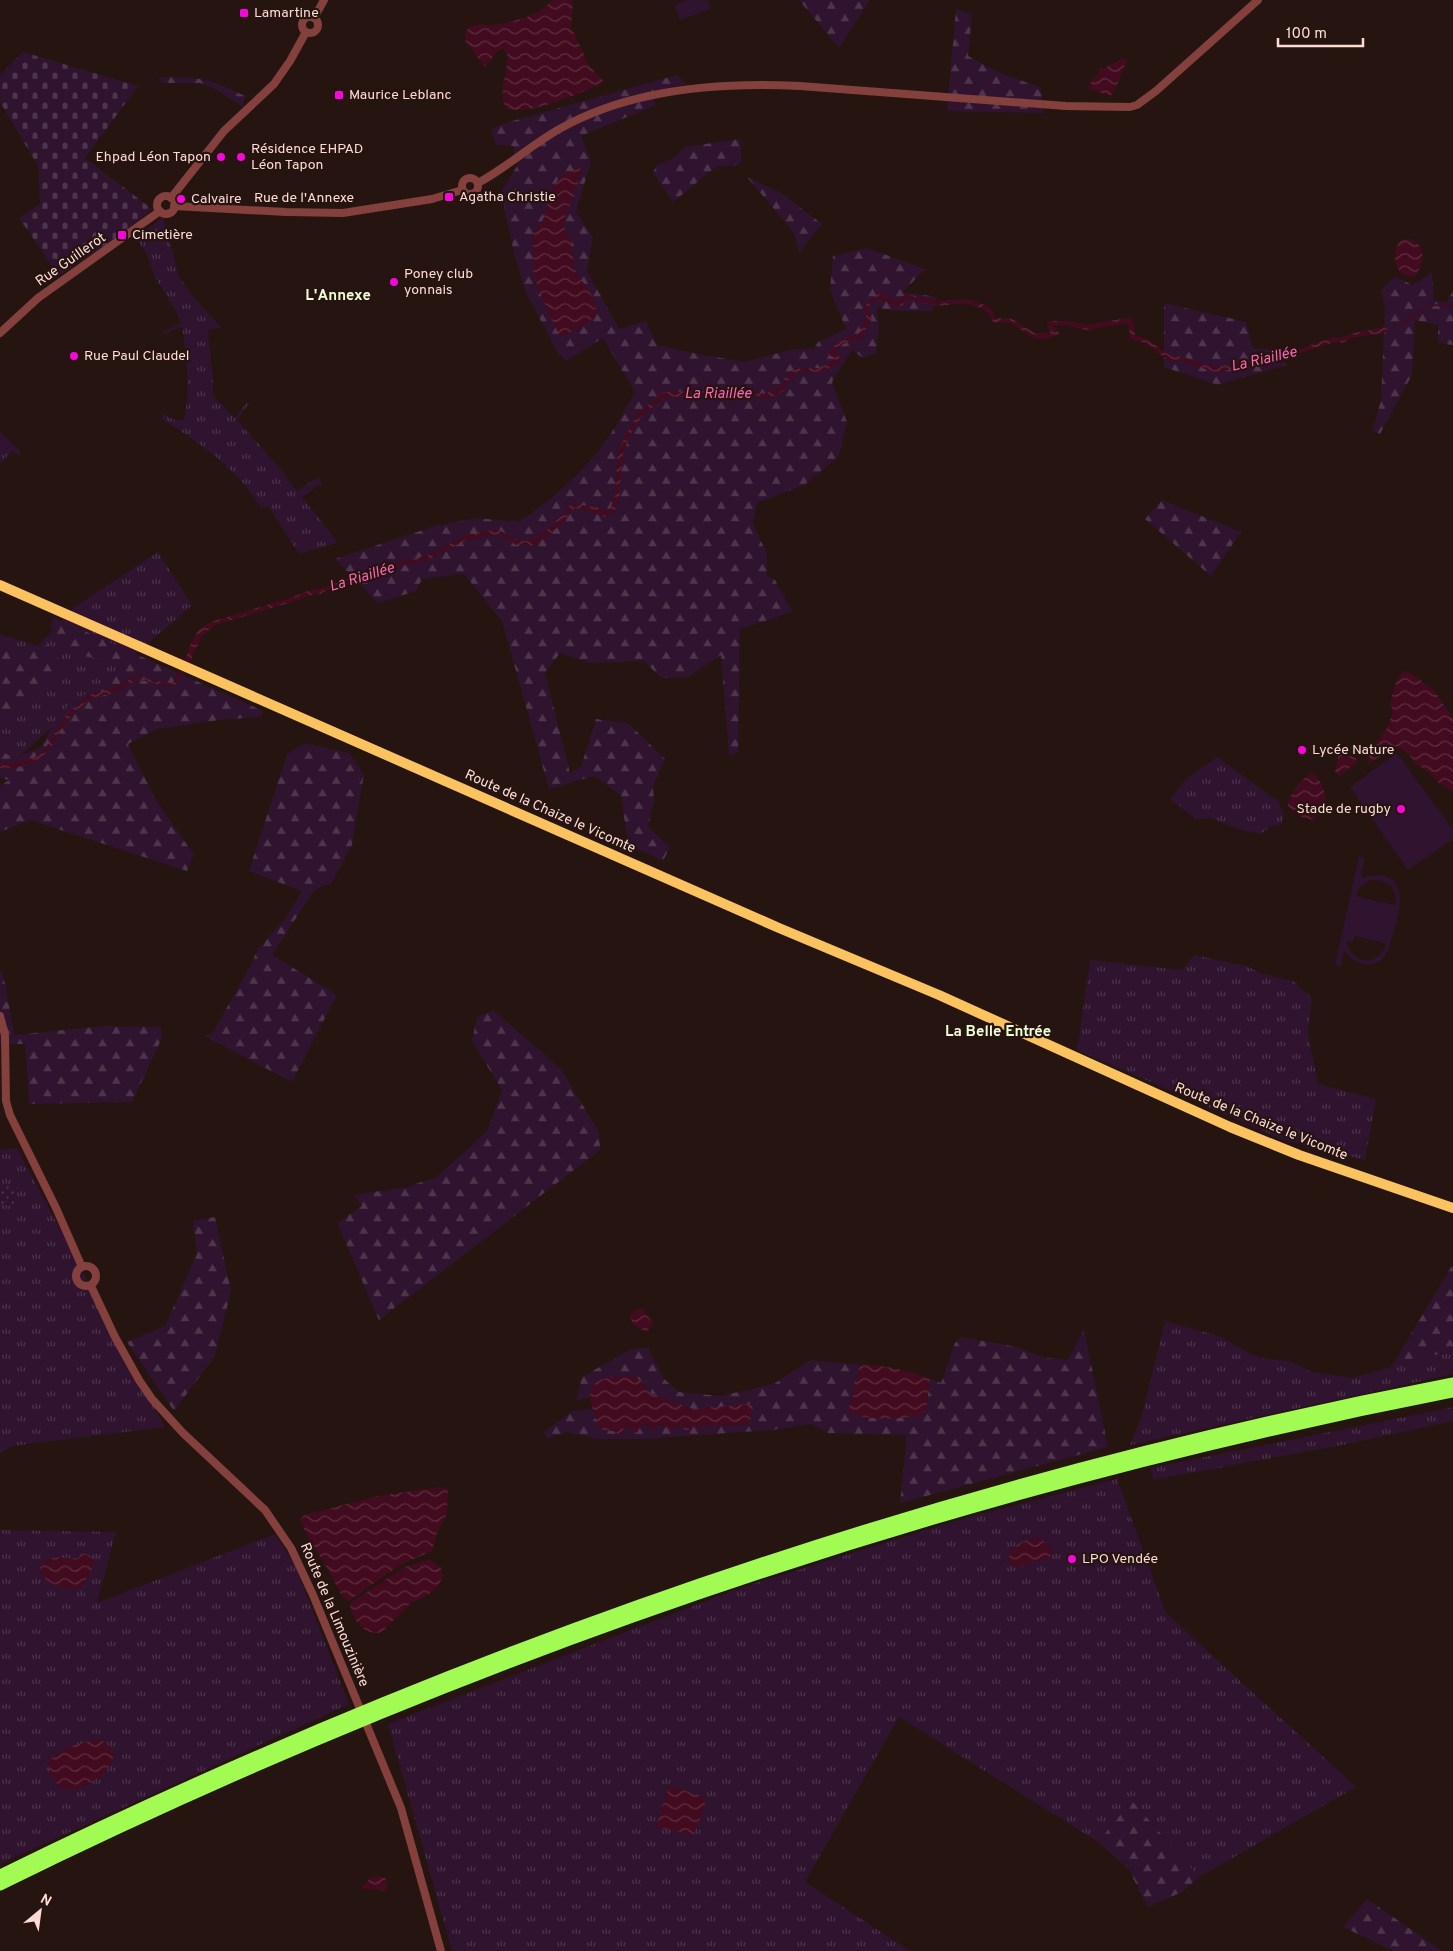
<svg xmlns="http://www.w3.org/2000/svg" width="1453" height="1951" font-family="Overpass,sans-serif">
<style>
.grass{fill:url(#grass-tufts)}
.forest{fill:url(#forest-firs)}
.cemetery{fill:url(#cemetery-stones)}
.park{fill:url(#park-dots)}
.pitch{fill:#2f132f;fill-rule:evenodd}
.water{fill:url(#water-waves)}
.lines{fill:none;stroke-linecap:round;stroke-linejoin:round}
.stream{stroke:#430b1f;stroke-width:2}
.minor{stroke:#83403c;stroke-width:8}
.major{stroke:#fbc35f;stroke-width:10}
.highway{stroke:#a1fb53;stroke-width:11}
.poi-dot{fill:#f906dd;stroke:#261410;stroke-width:2}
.labels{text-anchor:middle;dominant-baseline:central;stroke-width:4.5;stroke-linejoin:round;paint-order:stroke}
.poi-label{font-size:14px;fill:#fedad5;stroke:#261410;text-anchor:start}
.street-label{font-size:14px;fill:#fedad5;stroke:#261410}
.neighbourhood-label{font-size:15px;font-weight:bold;fill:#effed7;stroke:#261410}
.water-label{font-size:15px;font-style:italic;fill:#fc66b4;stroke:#261410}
</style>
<defs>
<pattern id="grass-tufts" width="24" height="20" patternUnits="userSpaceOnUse" patternTransform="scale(1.25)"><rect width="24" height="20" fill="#2f132f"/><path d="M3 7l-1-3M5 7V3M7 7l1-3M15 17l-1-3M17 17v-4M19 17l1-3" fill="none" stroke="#4e354c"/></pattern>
<pattern id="forest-firs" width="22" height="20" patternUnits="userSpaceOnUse" patternTransform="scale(1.25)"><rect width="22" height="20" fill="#2f132f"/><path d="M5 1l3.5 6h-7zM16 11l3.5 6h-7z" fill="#4e354c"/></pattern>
<pattern id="cemetery-stones" width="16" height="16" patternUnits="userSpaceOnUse" patternTransform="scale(1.25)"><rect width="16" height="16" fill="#2f132f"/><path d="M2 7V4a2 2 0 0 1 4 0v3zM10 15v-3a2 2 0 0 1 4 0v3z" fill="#4e354c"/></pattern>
<pattern id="park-dots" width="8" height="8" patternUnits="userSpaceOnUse" patternTransform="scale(1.25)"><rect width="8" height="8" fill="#2f132f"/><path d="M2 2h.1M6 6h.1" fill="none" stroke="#4e354c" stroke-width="1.8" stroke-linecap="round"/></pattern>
<pattern id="water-waves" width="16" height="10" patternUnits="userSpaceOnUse" patternTransform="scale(1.25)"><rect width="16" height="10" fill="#430b1f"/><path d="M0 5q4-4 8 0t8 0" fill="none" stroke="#5f2e3f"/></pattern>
</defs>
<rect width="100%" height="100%" fill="#261410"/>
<g class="grass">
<path d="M 163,217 L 179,276 L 190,293 L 221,327 L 220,328 L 208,330 L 213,380 L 213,396 L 235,418 L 247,402 L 250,402 L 237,420 L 279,467 L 297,491 L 318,477 L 322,483 L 302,497 L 333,536 L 337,543 L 299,554 L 268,506 L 261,508 C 255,500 250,491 243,483 C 226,462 185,432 161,419 L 163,414 L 175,420 L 184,419 C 191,391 186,354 182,326 L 162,335 L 163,332 L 181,323 L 176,311 L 155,277 L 146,253 L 136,238 Z"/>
<path d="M 0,431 L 21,452 L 19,456 L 13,451 L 0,463 Z"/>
<path d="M 158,552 L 192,605 L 0,773 L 0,634 L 38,646 L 73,608 Z"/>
<path d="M 1217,757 L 1278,801 L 1284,814 L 1281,825 L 1271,826 L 1261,834 L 1238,829 L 1211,818 L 1196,819 L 1170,799 L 1186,779 Z"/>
<path d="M 1194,955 L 1247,966 L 1260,973 L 1295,982 L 1312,999 L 1308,1033 L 1318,1084 L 1376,1099 L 1365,1160 L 1284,1140 L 1077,1050 L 1090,960 L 1182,970 Z"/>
<path d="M 17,1148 L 165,1427 L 12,1446 L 0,1454 L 0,1150 Z"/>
<path d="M 1165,1321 L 1222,1337 L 1237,1347 L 1261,1358 L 1290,1361 L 1312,1372 L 1352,1378 L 1391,1367 L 1393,1364 L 1453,1351 L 1453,1374 L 1130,1445 L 1142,1415 Z"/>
<path d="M 1453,1407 L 1453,1421 L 1342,1445 L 1153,1480 L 1151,1468 Z"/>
<path d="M 1117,1479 L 1166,1613 L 1356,1787 L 1199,1877 L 1132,1801 L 1098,1842 L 899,1717 L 805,1882 L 910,1951 L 452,1951 L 388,1724 L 737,1589 L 958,1520 Z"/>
<path d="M 0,1530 L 116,1532 L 97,1603 L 275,1534 L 294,1563 L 349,1704 L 0,1864 Z"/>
</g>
<g class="forest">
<path d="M 799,0 L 870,0 L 839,48 Z"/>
<path d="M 956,9 L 972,14 L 968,56 L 996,71 L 1041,88 L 1044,113 L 947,111 Z"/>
<path d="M 677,75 L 686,84 L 649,92 L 656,105 L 581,136 L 591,161 L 576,212 L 593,237 L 587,271 L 619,329 L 646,321 L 657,345 L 677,350 L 744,362 L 790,350 L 814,348 L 819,341 L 846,329 L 830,290 L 833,256 L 867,248 L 925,269 L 903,292 L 937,297 L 932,311 L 900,311 L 877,308 L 879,327 L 876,353 L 863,358 L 852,350 L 832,382 L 847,422 L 839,456 L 804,485 L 757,503 L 753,524 L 767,554 L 767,576 L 775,580 L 792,611 L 778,617 L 740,629 L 738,752 L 729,756 L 721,655 L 688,677 L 661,678 L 644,661 L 591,663 L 560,653 L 545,673 L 570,773 L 581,767 L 596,719 L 628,723 L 665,759 L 653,787 L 654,802 L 648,827 L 670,847 L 663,861 L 628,845 L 621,795 L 594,776 L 549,789 L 502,621 L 464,574 L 422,579 L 416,591 L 378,603 L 335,559 L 435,526 L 477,518 L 519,522 C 543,505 566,487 586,465 C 607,444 621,417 635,392 L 603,338 L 566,361 L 558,353 L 526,293 L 514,253 L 501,192 L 517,166 L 513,146 L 496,145 L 491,130 L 502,124 Z"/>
<path d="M 174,77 C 204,77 218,83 245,96 L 243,107 L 217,90 L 200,83 L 162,83 L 158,78 Z"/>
<path d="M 740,139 L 742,161 L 737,165 L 716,167 L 673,202 L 653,173 L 656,166 L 675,157 L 685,147 Z"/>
<path d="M 747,177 L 781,193 L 822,224 L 799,253 L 794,233 Z"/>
<path d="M 1432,272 L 1434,301 L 1447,302 L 1453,290 L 1453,345 L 1438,343 L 1438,325 L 1415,320 L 1412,375 L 1380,434 L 1372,430 L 1381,401 L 1385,307 L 1381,290 L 1395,277 L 1413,285 Z"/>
<path d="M 1164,303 L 1246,322 L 1253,349 L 1281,349 L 1286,365 L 1218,385 L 1164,367 Z"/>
<path d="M 1162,500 L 1241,532 L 1211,576 L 1145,519 Z"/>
<path d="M 53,617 L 263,711 L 261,717 L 219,720 L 157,729 L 128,744 L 156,800 L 194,855 L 187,871 L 30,820 L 0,832 L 0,786 L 9,780 L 0,778 L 0,751 L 15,758 L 41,747 L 61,711 L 111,676 L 123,664 L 79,655 L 50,627 Z"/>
<path d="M 0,638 L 27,652 L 47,645 L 61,662 L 48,689 L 10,722 L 0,723 Z"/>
<path d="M 305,743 L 349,753 L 364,774 L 352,845 L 331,884 L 322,886 L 313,892 L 272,955 L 337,995 L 292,1082 L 203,1035 L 212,1034 L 253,961 L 257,950 L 285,919 L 302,891 L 249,871 L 287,754 Z"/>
<path d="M 0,968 L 6,987 L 14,1035 L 104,1026 L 161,1027 L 162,1038 L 132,1102 L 29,1104 L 25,1044 L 0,1044 Z"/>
<path d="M 493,1010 L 560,1068 L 599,1132 L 600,1150 L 379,1320 L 337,1223 L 362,1206 L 354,1195 L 406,1187 L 437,1177 L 487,1131 L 502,1090 L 472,1041 L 477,1017 Z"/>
<path d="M 215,1217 L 231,1291 L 215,1356 L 174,1411 L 127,1342 L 165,1326 L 197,1254 L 193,1221 Z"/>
<path d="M 1453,1264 L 1453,1351 L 1393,1364 Z"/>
<path d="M 1084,1329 L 1108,1447 L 900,1503 L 907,1435 L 828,1433 L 811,1424 L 772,1430 L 644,1439 L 598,1439 L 566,1432 L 547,1439 L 544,1432 L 572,1411 L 592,1409 L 599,1427 L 603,1430 L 613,1431 L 641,1425 L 743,1425 L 749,1423 L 751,1412 L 693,1409 L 650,1393 L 641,1381 L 590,1391 L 590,1398 L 576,1400 L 582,1377 L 631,1349 L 648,1347 L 663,1378 L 679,1392 L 720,1396 L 774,1384 L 810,1360 L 861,1365 L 859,1369 L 854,1392 L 848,1412 L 926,1410 L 930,1379 L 941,1383 L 955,1343 L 961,1337 L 1017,1347 L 1046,1358 L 1068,1360 Z"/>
<path d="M 1132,1801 L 1199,1877 L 1182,1892 L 1148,1907 L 1129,1870 L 1098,1842 Z"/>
<path d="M 1367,1899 L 1442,1951 L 1394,1951 L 1343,1927 Z"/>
</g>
<path class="cemetery" d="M 23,52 L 138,86 L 85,158 L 152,209 L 130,229 L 59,276 L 19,218 L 40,204 L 38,166 L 0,102 L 0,75 Z"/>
<path class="park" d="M 0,1184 L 18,1188 L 14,1207 L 0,1204 Z"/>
<g class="pitch">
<path d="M 687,0 L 708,0 L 711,9 L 680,20 L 674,5 Z"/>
<path d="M 1397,753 L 1453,830 L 1452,840 L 1408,870 L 1350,787 Z"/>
<path d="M 1359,856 L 1365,858 L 1361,878 C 1367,877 1373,874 1380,875 C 1415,879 1394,928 1389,949 C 1378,971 1359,969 1344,951 L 1341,966 L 1335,965 ZM 1370,880 C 1386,879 1399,887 1395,905 L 1356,896 L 1359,888 ZM 1355,936 L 1386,943 L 1386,945 C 1376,968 1352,964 1346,941 L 1353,942 Z"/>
</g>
<g class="water">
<path d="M 552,0 L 573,0 L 571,27 L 590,67 L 603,80 L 604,83 C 577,93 535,115 506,109 C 497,91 509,73 507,53 L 503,49 C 495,51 491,61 485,67 L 465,41 C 465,35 465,30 470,27 C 476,23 484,25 490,25 C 510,23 539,17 552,0 Z"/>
<path d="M 1124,58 L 1127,59 L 1127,62 C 1120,72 1119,88 1110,96 L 1089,89 L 1088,86 L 1098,74 L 1100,69 L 1105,68 Z"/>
<path d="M 579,168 L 582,172 L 564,221 L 566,235 L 571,237 L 574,268 L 595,301 L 597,315 L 581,327 L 560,337 L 539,291 L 533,270 L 533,233 C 550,220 544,195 558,180 C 563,174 572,171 579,168 Z"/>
<path d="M 1409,239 C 1429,245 1424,266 1413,278 C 1394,275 1390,254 1401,240 Z"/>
<path d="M 906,294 L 937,301 L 967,299 L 985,305 L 992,310 L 995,318 L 1012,319 L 1036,334 L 1051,332 L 1047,326 L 1048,321 L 1069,321 L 1086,325 L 1128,318 L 1134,324 L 1135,335 L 1147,339 L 1171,356 L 1185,357 L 1192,361 L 1217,367 L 1284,352 L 1291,352 L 1334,337 L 1341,338 C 1354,331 1371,331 1386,326 L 1388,332 L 1351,338 L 1343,343 L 1334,342 L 1292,356 L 1265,361 L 1239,368 L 1217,372 L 1190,365 L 1184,361 L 1169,361 L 1145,343 L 1130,339 L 1129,326 L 1126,323 L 1086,330 L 1069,326 L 1052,325 L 1060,334 L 1046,339 L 1035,339 L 1011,323 L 994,323 L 988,313 L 983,309 L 966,303 L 937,306 L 908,299 L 903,305 L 897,307 C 884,301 877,293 867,310 L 872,319 L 861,338 L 843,344 L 834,352 L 838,353 L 841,362 L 825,371 L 796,373 L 786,383 L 784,391 L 767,399 L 752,394 L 737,400 L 708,395 L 665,397 L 641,417 L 629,437 L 622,458 L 620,493 L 618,504 L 612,513 L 604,517 C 596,513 584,509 575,508 C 569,513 566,520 561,524 C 553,532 541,541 531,546 L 525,544 L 516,545 L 498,534 L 476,538 L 467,540 L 430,559 L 399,567 L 357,582 L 327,590 L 320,594 L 314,594 L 295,601 L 215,625 L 202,636 L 184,674 L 174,686 C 161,688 148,678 136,681 C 129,683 122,689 115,692 C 106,696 95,696 87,702 C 49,727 61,770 0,768 L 0,764 L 21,761 L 35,757 L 43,752 L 67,714 L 87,696 L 115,687 L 135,677 L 168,683 L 173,682 C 187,668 188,638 203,626 C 206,624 211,622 214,621 L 293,597 L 313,589 L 319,589 L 398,562 L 429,555 L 466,535 L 498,529 C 504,532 510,538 516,540 C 538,547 558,518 572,504 C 582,503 588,508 597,507 L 604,511 L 609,510 L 613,502 L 616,492 L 617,457 L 625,436 L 638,414 L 663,392 L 708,391 L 737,395 L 752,389 L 765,394 L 780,387 L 786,375 L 794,369 L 819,368 L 835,360 L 834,358 L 827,354 L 827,352 L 841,340 L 858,334 L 867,319 L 863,309 C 867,302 876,291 886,295 C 890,297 893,300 897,301 Z"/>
<path d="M 1404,671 L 1410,673 L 1433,689 L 1453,718 L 1453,793 L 1439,783 L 1430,773 L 1415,763 L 1409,754 L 1396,746 L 1389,749 L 1368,765 L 1369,757 L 1366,752 C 1380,740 1389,729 1393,710 L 1390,704 C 1393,693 1395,678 1404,671 Z"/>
<path d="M 1340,755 L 1355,757 L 1358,761 L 1340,776 L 1335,772 L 1338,757 Z"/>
<path d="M 1312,773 C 1321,777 1329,798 1324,808 C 1322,813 1317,816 1313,820 L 1299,816 L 1288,806 C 1288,795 1302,778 1312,773 Z"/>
<path d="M 642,1308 L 653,1323 L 647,1332 L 633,1325 L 630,1315 L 636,1310 Z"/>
<path d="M 867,1364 C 888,1367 910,1370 930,1379 L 926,1410 L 923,1414 C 907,1419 862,1422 848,1411 L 854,1392 L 859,1369 L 861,1365 Z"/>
<path d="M 635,1375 L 650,1393 L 693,1409 L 751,1404 L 752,1412 L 749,1423 L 743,1425 L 693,1426 L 689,1430 L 685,1430 L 682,1426 L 675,1426 L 672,1430 L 668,1430 L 666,1425 L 658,1424 L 652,1431 L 648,1424 L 641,1425 L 637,1433 L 633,1432 L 631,1426 L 624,1428 L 620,1435 L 613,1431 L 603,1430 L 599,1427 C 582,1382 589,1378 635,1375 Z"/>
<path d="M 440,1487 L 448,1489 L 447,1514 L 437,1533 L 432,1551 L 402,1564 L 348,1601 C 340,1596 336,1584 331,1575 C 321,1557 308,1540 300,1520 L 304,1515 L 378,1496 Z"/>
<path d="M 1034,1537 C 1043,1539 1048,1543 1052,1552 L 1049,1558 C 1043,1560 1038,1560 1032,1562 C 1022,1566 1021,1570 1009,1564 C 1008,1546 1020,1543 1034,1537 Z"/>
<path d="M 81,1553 L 89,1555 L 95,1562 L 89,1575 L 80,1588 C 69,1590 48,1585 42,1575 C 41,1573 41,1570 40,1567 C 53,1551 65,1561 79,1558 Z"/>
<path d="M 430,1559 L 441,1568 L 443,1575 L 438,1587 L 425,1597 L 411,1603 L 382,1632 C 365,1637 351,1619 350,1603 L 405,1567 Z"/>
<path d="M 99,1739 C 125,1752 111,1770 93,1781 C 71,1795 54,1792 48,1764 C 58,1746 80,1744 99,1739 Z"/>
<path d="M 669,1786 L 702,1796 L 706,1801 L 694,1835 L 656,1827 Z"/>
<path d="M 372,1876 L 385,1877 L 388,1888 L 383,1891 L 361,1888 Z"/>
</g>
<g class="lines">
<g class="stream">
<path d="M 1431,305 L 1453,306"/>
<path d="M 1398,326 C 1408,322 1413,315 1422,308"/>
</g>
<g class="minor">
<circle cx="310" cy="25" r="8"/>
<path d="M 314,18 L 324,0"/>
<circle cx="470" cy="186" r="8"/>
<path d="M 478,183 C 508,167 533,143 563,127 C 634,88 722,82 800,86 L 1066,106 L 1130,107 L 1137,105 L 1156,91 L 1258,0"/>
<circle cx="166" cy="205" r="9"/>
<path d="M 171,198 L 224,131 L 274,84 L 290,61 L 306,32"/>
<path d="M 174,206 L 286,212 L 343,213 L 432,199 L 462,190"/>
<path d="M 0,333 L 38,298 L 160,211"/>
<path d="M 0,1016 L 5,1035 L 6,1101 L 10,1115 L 56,1208 L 82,1267"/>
<circle cx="86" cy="1276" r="10"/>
<path d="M 91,1286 L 115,1337 L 139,1380 L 152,1399 L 183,1433 L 265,1510 L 291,1548 L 313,1595 L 401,1808 L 441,1951"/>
</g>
<path class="major" d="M 0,585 L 779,928 L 939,995 L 1230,1127 L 1299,1155 L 1453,1208"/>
<g class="highway">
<path d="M 0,1875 C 461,1649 948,1480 1453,1383"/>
<path d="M 0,1885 C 461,1658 949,1490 1453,1392"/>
</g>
</g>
<g class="poi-dot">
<rect x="239" y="8" width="10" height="10" rx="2.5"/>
<rect x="334" y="90" width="10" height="10" rx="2.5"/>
<circle cx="221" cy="157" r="5"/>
<circle cx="241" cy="157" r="5"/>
<rect x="444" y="192" width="10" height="10" rx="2.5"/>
<circle cx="181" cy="199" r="5"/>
<rect x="117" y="230" width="10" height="10" rx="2.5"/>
<circle cx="394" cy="282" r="5"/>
<circle cx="74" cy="356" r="5"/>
<circle cx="1302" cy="750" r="5"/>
<circle cx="1401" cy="809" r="5"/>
<circle cx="1072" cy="1559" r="5"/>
</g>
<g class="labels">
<g class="poi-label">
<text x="254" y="13">Lamartine</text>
<text x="349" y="95">Maurice Leblanc</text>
<text x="251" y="149">Résidence EHPAD<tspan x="251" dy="16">Léon Tapon</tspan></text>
<text x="211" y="157" text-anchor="end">Ehpad Léon Tapon</text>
<text x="459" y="197">Agatha Christie</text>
<text x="191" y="199">Calvaire</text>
<text x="132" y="235">Cimetière</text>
<text x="404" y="274">Poney club<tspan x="404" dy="16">yonnais</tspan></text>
<text x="84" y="356">Rue Paul Claudel</text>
<text x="1312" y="750">Lycée Nature</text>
<text x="1391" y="809" text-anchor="end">Stade de rugby</text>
<text x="1082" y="1559">LPO Vendée</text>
</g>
<g class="street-label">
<text x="304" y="198">Rue de l'Annexe</text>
<text transform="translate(71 260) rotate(-35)">Rue Guillerot</text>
<text transform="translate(550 812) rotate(24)">Route de la Chaize le Vicomte</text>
<text transform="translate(1261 1122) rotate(22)">Route de la Chaize le Vicomte</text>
<text transform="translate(334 1615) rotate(67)">Route de la Limouzinière</text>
</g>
<g class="neighbourhood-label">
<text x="338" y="296">L'Annexe</text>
<text x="998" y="1032">La Belle Entrée</text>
</g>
<g class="water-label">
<text transform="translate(1264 360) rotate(-13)">La Riaillée</text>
<text x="718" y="394">La Riaillée</text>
<text transform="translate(362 578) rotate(-17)">La Riaillée</text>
</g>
</g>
<g transform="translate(40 1911) rotate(29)" stroke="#261410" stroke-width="4" paint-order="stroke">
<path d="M0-4L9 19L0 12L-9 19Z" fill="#fedad5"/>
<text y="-8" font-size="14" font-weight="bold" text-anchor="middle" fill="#fedad5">N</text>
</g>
<path d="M1278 38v8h85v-8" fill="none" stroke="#fedad5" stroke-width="2.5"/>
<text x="1286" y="38" font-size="15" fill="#fedad5" stroke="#261410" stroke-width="4" paint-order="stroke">100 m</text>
</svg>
